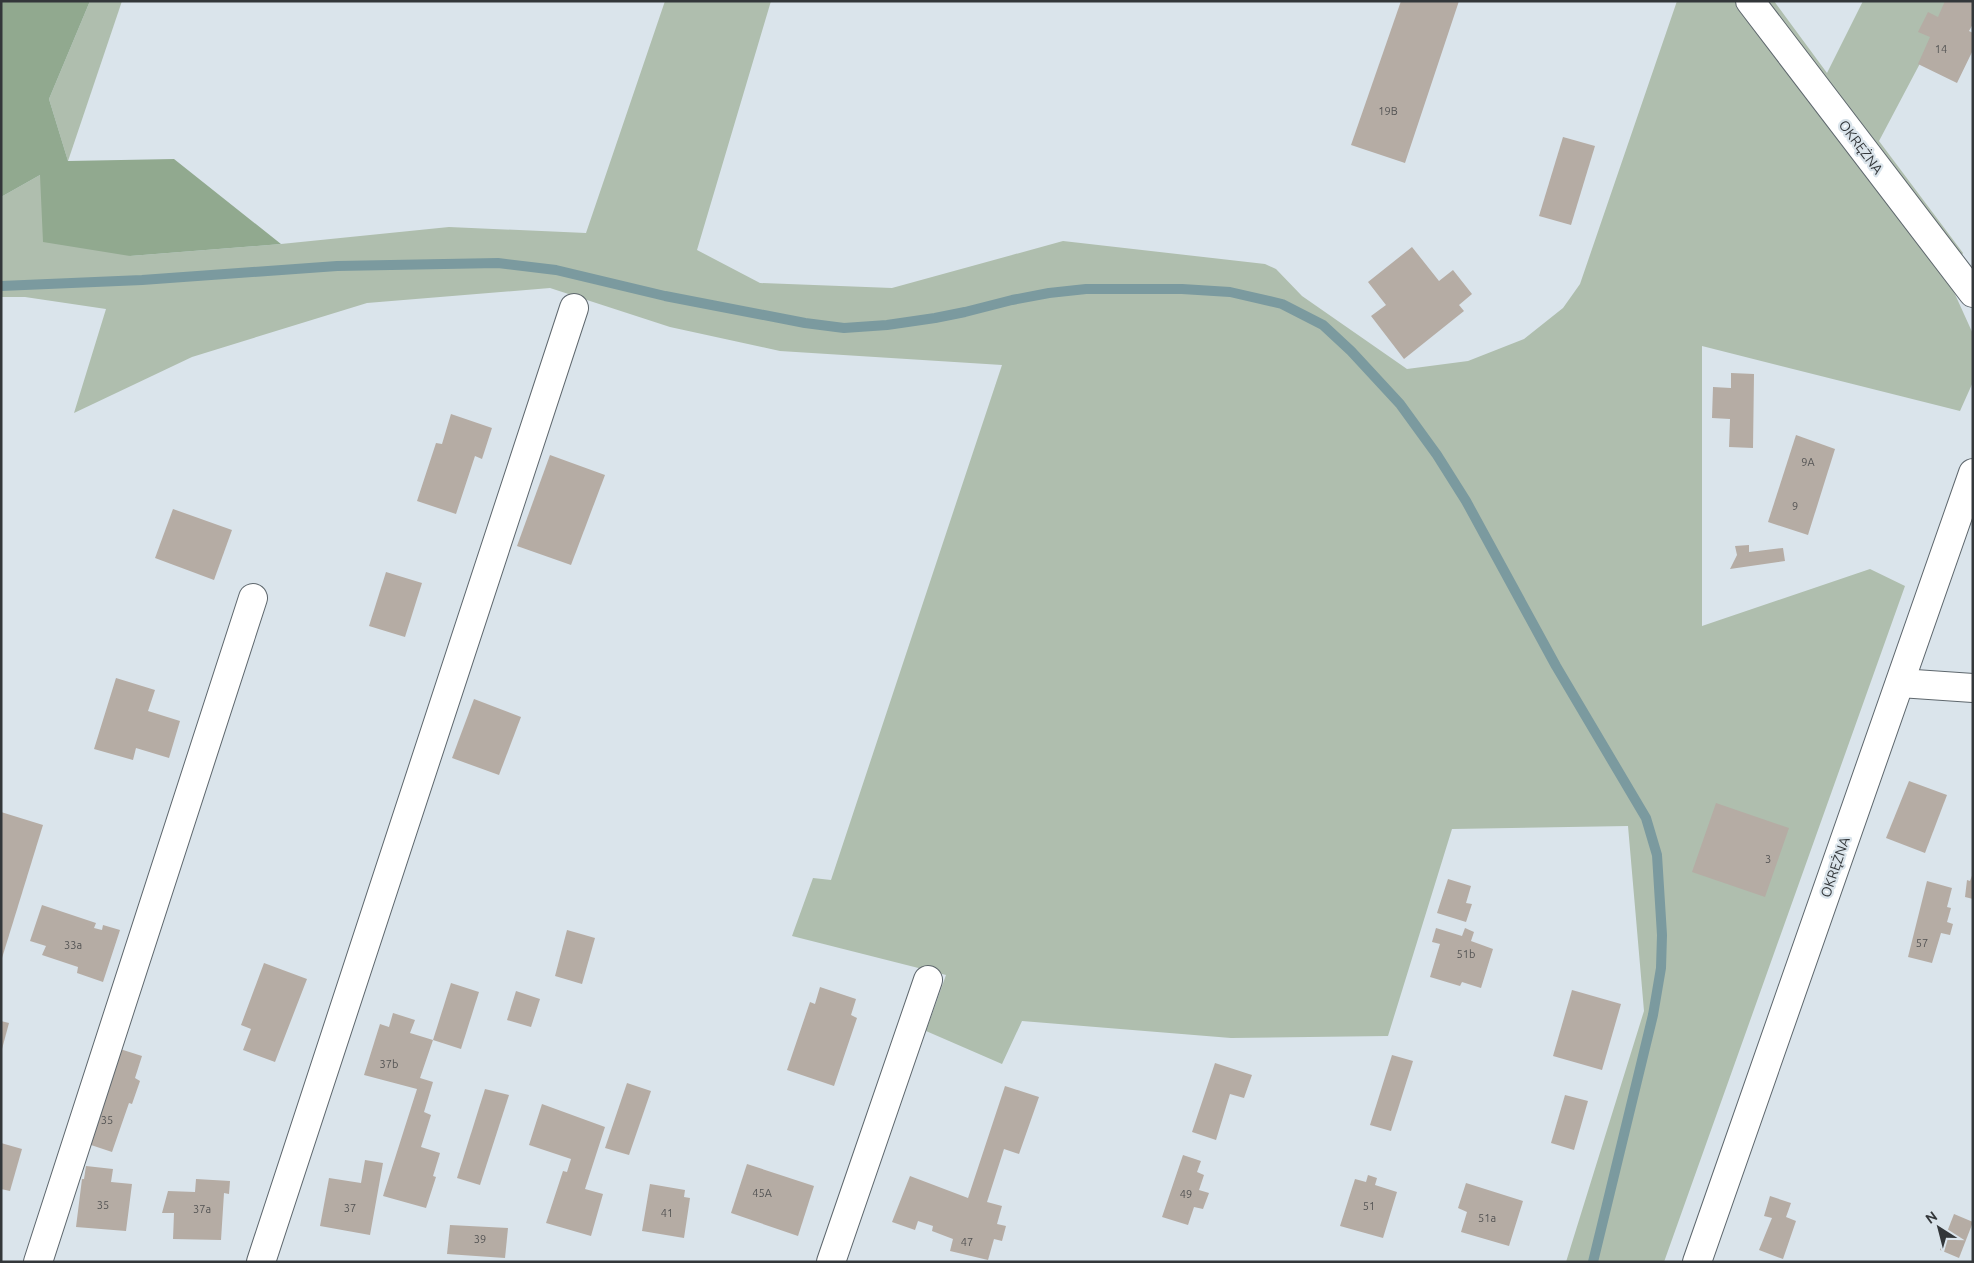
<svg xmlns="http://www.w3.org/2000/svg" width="1974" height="1263" font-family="Ubuntu,sans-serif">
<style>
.green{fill:#afbeae}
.forest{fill:#91a98f}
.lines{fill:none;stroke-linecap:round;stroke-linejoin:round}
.stream{stroke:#7b9a9f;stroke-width:10}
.building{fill:#b5aca4}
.minor-casing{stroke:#5e676d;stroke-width:30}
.minor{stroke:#fff;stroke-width:28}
.labels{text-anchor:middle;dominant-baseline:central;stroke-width:4.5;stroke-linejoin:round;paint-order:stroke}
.number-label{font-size:11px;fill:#545454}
.street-label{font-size:14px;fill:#33373a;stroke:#dae4eb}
</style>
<rect width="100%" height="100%" fill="#dae4eb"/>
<g class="green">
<path d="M 90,1 L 122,1 L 68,161 L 49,99 Z"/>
<path d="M 665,1 L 771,1 L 697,250 L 760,283 L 892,288 L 1063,241 L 1265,264 L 1276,269 L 1302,296 L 1407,369 L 1468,361 L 1524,339 L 1563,308 L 1580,284 L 1677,1 L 1774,1 L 1827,73 L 1863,1 L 1953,1 L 1879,141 L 1963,253 L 1949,281 L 1973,334 L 1973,382 L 1960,411 L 1702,346 L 1702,626 L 1870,569 L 1905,586 L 1664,1262 L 1566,1262 L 1644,1011 L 1628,826 L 1452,829 L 1388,1036 L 1231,1038 L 1022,1021 L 1002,1064 L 926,1031 L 946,975 L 792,936 L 813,878 L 831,880 L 1002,365 L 780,351 L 670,327 L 550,288 L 367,303 L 192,357 L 74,413 L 106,309 L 25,297 L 1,297 L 1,197 L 40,175 L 130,256 L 281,244 L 449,227 L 586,233 Z"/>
</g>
<path class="forest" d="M 1,1 L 90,1 L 49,99 L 68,161 L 174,159 L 281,244 L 130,256 L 43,242 L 40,175 L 1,197 Z"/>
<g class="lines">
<path class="stream" d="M 1,286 L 142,280 L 337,266 L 498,263 L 556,270 L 665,296 L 805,323 L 844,328 L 887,325 L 935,318 L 965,312 L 1012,300 L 1049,293 L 1086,289 L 1182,289 L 1230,292 L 1282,304 L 1323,325 L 1351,351 L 1400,404 L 1437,455 L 1466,501 L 1556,666 L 1646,818 L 1657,855 L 1662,935 L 1661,968 L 1653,1015 L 1593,1262"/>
</g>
<g class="building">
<path d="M 1401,1 L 1459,1 L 1405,163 L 1351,145 Z"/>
<path d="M 1945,1 L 1973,1 L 1973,24 L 1969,31 L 1973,33 L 1973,50 L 1957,83 L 1918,64 L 1930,37 L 1918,32 L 1928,12 L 1938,17 Z"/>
<path d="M 1563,137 L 1595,146 L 1571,225 L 1539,216 Z"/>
<path d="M 1412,247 L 1439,281 L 1453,270 L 1472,294 L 1459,305 L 1464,311 L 1404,359 L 1371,316 L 1386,305 L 1368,282 Z"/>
<path d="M 1731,373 L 1754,374 L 1753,448 L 1729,447 L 1730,419 L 1712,418 L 1713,387 L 1731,388 Z"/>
<path d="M 451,414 L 492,428 L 482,459 L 475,456 L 456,514 L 417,501 L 436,443 L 442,444 Z"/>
<path d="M 1796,435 L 1835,449 L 1808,535 L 1768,522 Z"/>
<path d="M 550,455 L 605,475 L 571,565 L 517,546 Z"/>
<path d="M 173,509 L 232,530 L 214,580 L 155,558 Z"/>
<path d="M 1749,545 L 1749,552 L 1783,548 L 1785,561 L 1730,569 L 1737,555 L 1735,546 Z"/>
<path d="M 386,572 L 422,583 L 405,637 L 369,626 Z"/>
<path d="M 116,678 L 155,690 L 148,711 L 180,721 L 169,758 L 136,748 L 133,760 L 94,749 Z"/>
<path d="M 474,699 L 521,717 L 499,775 L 452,758 Z"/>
<path d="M 1909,781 L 1947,795 L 1925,853 L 1886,838 Z"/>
<path d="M 1716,803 L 1789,828 L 1765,897 L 1692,872 Z"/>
<path d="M 1,812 L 43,825 L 2,958 L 1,958 Z"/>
<path d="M 1973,873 L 1973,899 L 1965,897 L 1967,880 L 1970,881 Z"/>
<path d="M 1448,879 L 1471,886 L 1466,903 L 1472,904 L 1466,922 L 1437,913 Z"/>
<path d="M 1927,881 L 1952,888 L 1947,907 L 1951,908 L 1947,922 L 1953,924 L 1950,935 L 1941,933 L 1932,963 L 1908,957 Z"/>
<path d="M 42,905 L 96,923 L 94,928 L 102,930 L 103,925 L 120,930 L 103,982 L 77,973 L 78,967 L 42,955 L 46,946 L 30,941 Z"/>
<path d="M 1436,928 L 1462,936 L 1465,928 L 1474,932 L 1471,941 L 1493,949 L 1481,988 L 1462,982 L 1460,986 L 1430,977 L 1440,944 L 1432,942 Z"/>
<path d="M 567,930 L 595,938 L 582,984 L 555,976 Z"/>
<path d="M 264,963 L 307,979 L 275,1062 L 243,1050 L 251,1029 L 241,1025 Z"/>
<path d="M 451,983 L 479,992 L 461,1049 L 433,1040 Z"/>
<path d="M 820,987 L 856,999 L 851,1015 L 857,1018 L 834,1086 L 787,1070 L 810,1002 L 815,1004 Z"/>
<path d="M 1572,990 L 1621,1004 L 1602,1070 L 1553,1056 Z"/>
<path d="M 516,991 L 540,999 L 531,1027 L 507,1020 Z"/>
<path d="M 393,1013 L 415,1020 L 410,1033 L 433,1040 L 420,1078 L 433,1082 L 424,1112 L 431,1115 L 421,1147 L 440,1153 L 433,1176 L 436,1177 L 426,1208 L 383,1196 L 417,1089 L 364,1075 L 380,1024 L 389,1027 Z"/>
<path d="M 1,1021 L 9,1023 L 2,1049 L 1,1049 Z"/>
<path d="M 120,1049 L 142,1056 L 135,1078 L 140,1081 L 132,1104 L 129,1103 L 112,1152 L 85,1143 Z"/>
<path d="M 1392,1055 L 1413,1061 L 1391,1131 L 1370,1125 Z"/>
<path d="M 1215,1063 L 1252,1075 L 1244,1098 L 1230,1094 L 1216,1140 L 1192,1132 Z"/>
<path d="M 627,1083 L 651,1091 L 629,1155 L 605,1148 Z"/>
<path d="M 1005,1086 L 1039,1097 L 1019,1154 L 1004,1149 L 987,1202 L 1002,1206 L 997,1224 L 1006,1226 L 1002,1241 L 994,1239 L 988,1260 L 950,1251 L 953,1239 L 932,1231 L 933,1226 L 918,1221 L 915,1230 L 892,1222 L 910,1176 L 968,1198 Z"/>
<path d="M 485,1089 L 509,1095 L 480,1185 L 457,1178 Z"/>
<path d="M 1565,1095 L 1588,1101 L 1574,1150 L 1551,1143 Z"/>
<path d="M 542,1104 L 605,1127 L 585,1189 L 603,1194 L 591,1236 L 546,1223 L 563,1171 L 567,1172 L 571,1159 L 529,1145 Z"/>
<path d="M 1,1143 L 22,1149 L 10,1191 L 1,1189 Z"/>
<path d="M 1183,1155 L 1201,1161 L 1197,1172 L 1204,1175 L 1199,1190 L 1209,1193 L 1203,1209 L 1194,1207 L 1188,1225 L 1162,1217 Z"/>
<path d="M 365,1160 L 383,1163 L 370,1235 L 320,1226 L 329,1178 L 361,1183 Z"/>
<path d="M 747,1164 L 814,1186 L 798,1236 L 731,1213 Z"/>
<path d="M 86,1166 L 113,1169 L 111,1182 L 132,1184 L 126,1231 L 76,1227 L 82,1179 L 84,1179 Z"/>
<path d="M 1368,1175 L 1377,1178 L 1375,1185 L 1397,1192 L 1383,1238 L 1340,1226 L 1355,1179 L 1366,1182 Z"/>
<path d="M 196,1179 L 230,1181 L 229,1194 L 224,1193 L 221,1240 L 173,1239 L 174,1213 L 162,1213 L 168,1191 L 195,1192 Z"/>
<path d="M 1466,1183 L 1523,1201 L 1509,1246 L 1461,1232 L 1467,1212 L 1458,1208 Z"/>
<path d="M 650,1184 L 685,1190 L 684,1197 L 690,1198 L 684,1238 L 642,1231 Z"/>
<path d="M 1770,1196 L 1791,1203 L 1786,1217 L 1796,1221 L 1783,1259 L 1759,1250 L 1772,1218 L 1764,1216 Z"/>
<path d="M 1954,1214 L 1973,1222 L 1959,1258 L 1940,1250 Z"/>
<path d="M 450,1225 L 508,1228 L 505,1258 L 447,1254 Z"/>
</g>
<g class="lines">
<defs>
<g id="minor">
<path d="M 1750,1 L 1973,293"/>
<path d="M 1900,683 L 1973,688"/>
<path d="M 38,1262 L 253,598"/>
<path d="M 261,1262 L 574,308"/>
<path d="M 831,1262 L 928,980"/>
<path d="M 1697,1262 L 1973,473"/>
</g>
</defs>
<use href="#minor" class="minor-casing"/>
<use href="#minor" class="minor"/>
</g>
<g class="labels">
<g class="number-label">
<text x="1941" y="49">14</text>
<text x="1388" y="111">19B</text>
<text x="1808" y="462">9A</text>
<text x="1795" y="506">9</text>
<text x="1768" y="859">3</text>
<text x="1922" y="943">57</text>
<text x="73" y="945">33a</text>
<text x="1466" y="954">51b</text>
<text x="389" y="1064">37b</text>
<text x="107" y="1120">35</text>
<text x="762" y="1193">45A</text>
<text x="1186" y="1194">49</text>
<text x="103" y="1205">35</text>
<text x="1369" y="1206">51</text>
<text x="350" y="1208">37</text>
<text x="202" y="1209">37a</text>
<text x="667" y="1213">41</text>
<text x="1487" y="1218">51a</text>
<text x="480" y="1239">39</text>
<text x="967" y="1242">47</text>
</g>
<g class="street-label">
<text transform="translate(1861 147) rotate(53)">OKRĘŻNA</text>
<text transform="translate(1835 867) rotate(-71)">OKRĘŻNA</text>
</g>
</g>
<rect width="1974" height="1263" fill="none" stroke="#33373a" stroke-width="5"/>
<g transform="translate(1939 1228) rotate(324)" stroke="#dae4eb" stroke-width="4" paint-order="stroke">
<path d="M0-4L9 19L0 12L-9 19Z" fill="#33373a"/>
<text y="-8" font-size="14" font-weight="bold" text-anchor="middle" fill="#33373a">N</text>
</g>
</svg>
